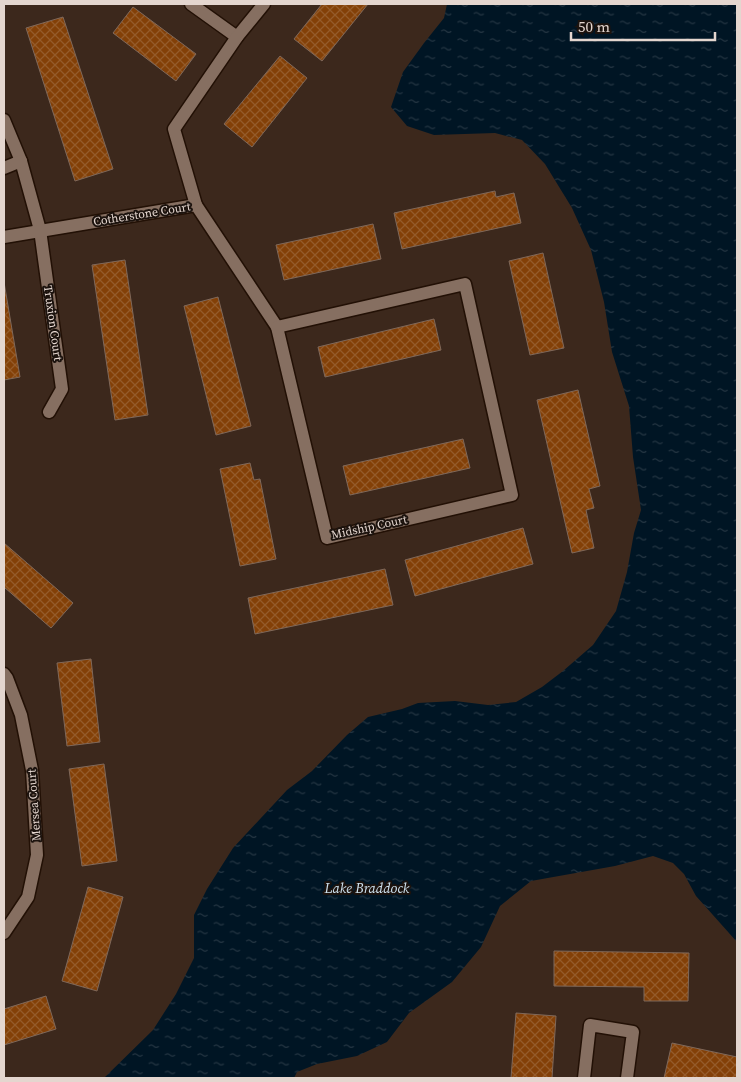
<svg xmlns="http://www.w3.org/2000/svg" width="741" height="1082" font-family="'Source Serif 4',serif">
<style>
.water{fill:url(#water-ripples)}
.building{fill:url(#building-cross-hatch);stroke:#7f685a}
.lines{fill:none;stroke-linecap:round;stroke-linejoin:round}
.minor-casing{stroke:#221005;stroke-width:15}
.minor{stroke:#866f61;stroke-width:12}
.labels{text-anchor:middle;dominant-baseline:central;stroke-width:4;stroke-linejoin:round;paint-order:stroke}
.street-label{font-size:12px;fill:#e4d6cf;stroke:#1c130e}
.water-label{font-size:14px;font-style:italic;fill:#cde1ef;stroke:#1c130e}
</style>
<defs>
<pattern id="water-ripples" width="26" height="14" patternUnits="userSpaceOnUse" patternTransform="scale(1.25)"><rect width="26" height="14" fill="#001524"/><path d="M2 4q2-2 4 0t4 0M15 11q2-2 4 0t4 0" fill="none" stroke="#253643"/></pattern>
<pattern id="building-cross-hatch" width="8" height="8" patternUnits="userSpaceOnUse" patternTransform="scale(1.25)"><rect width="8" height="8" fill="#834007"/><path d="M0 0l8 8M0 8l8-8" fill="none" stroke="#945b2a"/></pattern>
</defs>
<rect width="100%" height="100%" fill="#3c281c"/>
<path class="water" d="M 447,4 L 737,4 L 737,942 L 696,896 L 684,874 L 673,863 L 653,856 L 615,866 L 531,881 L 500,906 L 481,947 L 452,982 L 409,1013 L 387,1042 L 357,1056 L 317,1064 L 297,1072 L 294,1078 L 104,1078 L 153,1030 L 176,994 L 194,958 L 194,915 L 207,889 L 233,848 L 287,790 L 312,771 L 347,735 L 368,717 L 402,709 L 418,703 L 455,701 L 488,705 L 516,702 L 542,687 L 563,671 L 593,645 L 616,611 L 627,572 L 634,533 L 641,510 L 633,457 L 629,406 L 612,352 L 604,302 L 591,250 L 572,208 L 545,164 L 522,140 L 495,133 L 434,135 L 407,126 L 391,107 L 403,72 L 424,43 L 444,18 Z"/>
<g class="building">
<path d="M 322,4 L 368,4 L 322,61 L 294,39 Z"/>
<path d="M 133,7 L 196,54 L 176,81 L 113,33 Z"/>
<path d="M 63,17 L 113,169 L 75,181 L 26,28 Z"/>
<path d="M 280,56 L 307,78 L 252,147 L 224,124 Z"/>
<path d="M 495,191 L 496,197 L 514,193 L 521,223 L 402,249 L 394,213 Z"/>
<path d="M 373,224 L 381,259 L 284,280 L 276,245 Z"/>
<path d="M 543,253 L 564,348 L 530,355 L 509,261 Z"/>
<path d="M 125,260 L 148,415 L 115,420 L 92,265 Z"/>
<path d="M 4,282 L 20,377 L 4,380 Z"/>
<path d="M 218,297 L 251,426 L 216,435 L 184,306 Z"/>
<path d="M 434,319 L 441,350 L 325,377 L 318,347 Z"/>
<path d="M 578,390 L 600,486 L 589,489 L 594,508 L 586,510 L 594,548 L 572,553 L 537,400 Z"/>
<path d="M 463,439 L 470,468 L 350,495 L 343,466 Z"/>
<path d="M 250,463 L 254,480 L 260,479 L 276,559 L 240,566 L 220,469 Z"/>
<path d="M 523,528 L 533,564 L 415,596 L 405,560 Z"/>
<path d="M 4,543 L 73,603 L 51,628 L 4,587 Z"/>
<path d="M 385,569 L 393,605 L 255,634 L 248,598 Z"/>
<path d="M 91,659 L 100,742 L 67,746 L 57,663 Z"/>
<path d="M 104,764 L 117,861 L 82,866 L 69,769 Z"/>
<path d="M 88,887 L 123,897 L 97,991 L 62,981 Z"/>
<path d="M 554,951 L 689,953 L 688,1001 L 644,1001 L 644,987 L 554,986 Z"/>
<path d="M 46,996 L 56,1029 L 4,1045 L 4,1009 Z"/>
<path d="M 516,1013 L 556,1016 L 552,1078 L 511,1078 Z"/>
<path d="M 672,1043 L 737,1057 L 737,1078 L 664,1078 Z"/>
</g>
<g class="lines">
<defs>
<g id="minor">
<path d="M 191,4 L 237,37"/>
<path d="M 4,120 L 21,161 L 40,230 L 62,389 L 49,412"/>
<path d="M 4,168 L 21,161"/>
<path d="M 196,205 L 174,129 L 237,37 L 264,4"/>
<path d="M 4,237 L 196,205 L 277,327"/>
<path d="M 465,284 L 512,495 L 327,538 L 277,327 Z"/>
<path d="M 4,674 L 7,678 L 21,715 L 32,770 L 37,855 L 28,897 L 4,933"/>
<path d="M 584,1078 L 590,1025 L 633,1032 L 627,1078"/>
</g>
</defs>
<use href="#minor" class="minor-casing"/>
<use href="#minor" class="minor"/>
</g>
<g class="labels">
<g class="street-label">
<text transform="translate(142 214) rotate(-9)">Cotherstone Court</text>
<text transform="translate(53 323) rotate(82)">Truxion Court</text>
<text transform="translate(369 527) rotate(-12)">Midship Court</text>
<text transform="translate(34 805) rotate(-94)">Mersea Court</text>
</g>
<g class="water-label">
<text x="367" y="888">Lake Braddock</text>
</g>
</g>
<rect width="741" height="1082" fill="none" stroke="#e4d6cf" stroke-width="10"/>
<path d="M571 32v8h144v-8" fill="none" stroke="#e4d6cf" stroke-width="2.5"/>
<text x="578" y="32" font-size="15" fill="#e4d6cf" stroke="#1c130e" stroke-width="4" paint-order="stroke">50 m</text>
</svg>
